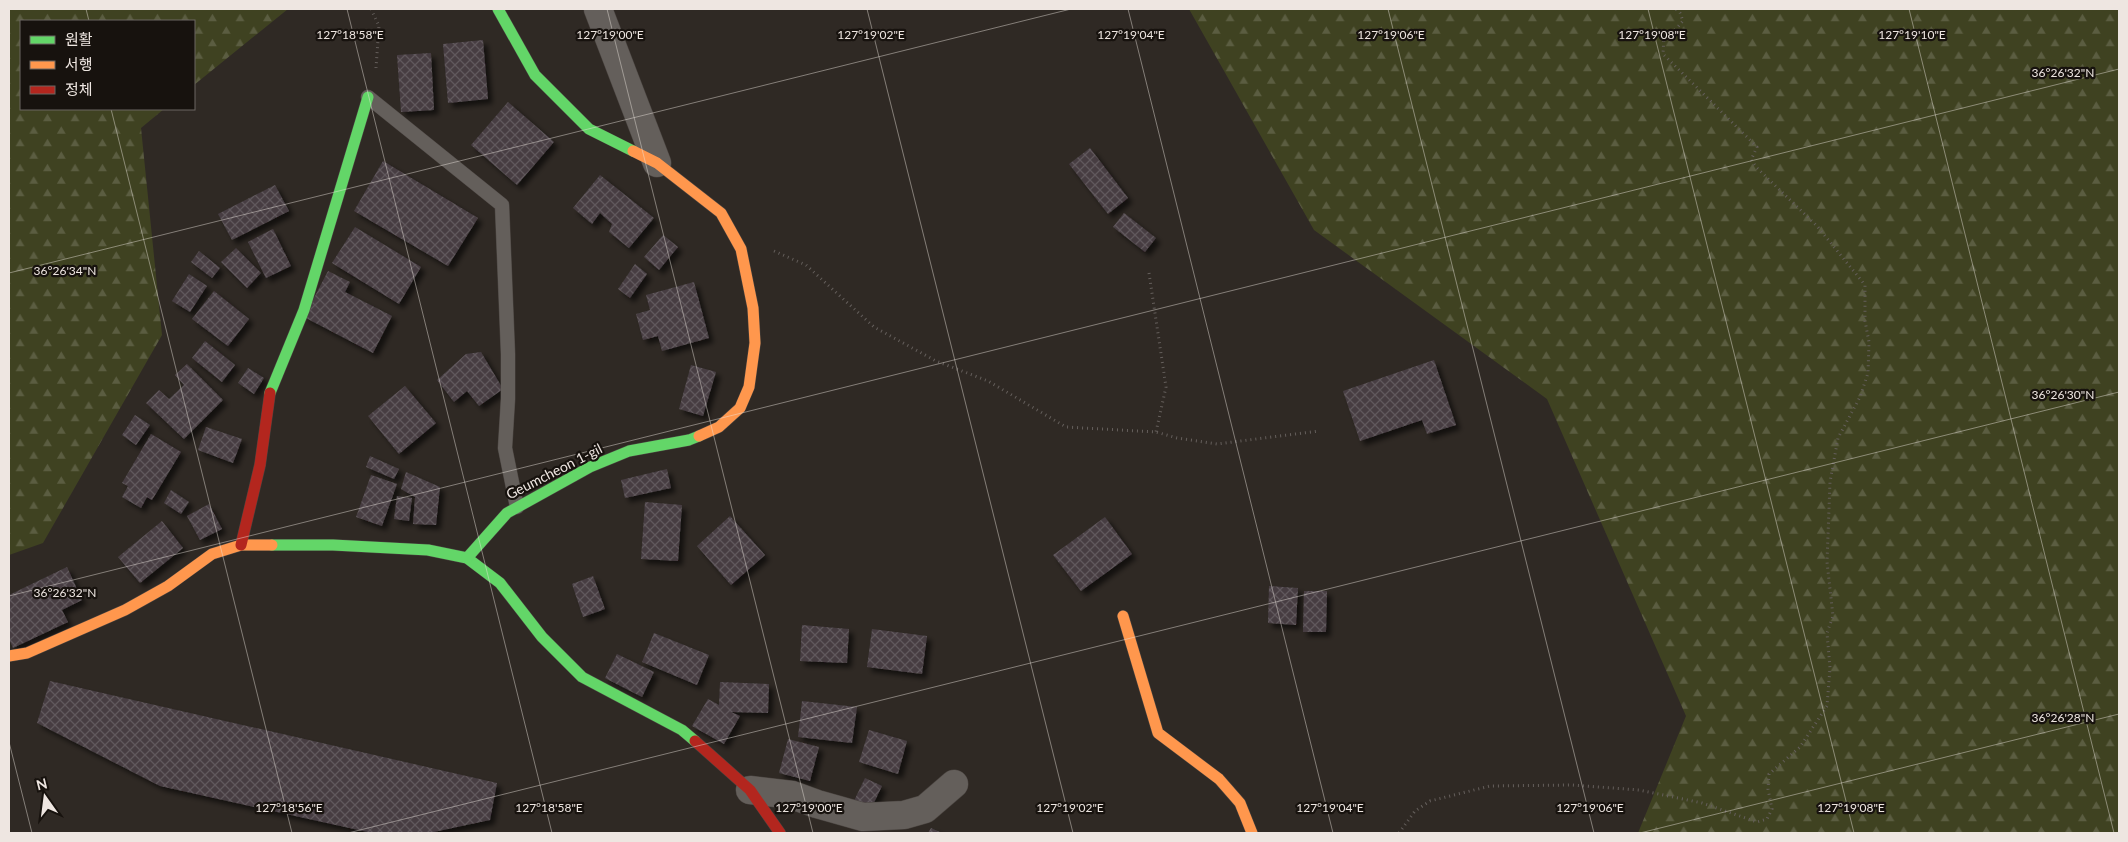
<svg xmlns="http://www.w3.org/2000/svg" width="2128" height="842" font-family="Lato,'Noto Sans KR',sans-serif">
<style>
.forest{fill:url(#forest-firs)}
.building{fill:url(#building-cross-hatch);filter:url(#shadow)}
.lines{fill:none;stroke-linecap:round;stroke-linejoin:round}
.lane-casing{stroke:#4a4440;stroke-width:15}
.street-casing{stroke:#4a4440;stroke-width:29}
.fast-casing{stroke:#4a4440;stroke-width:12}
.slow-casing{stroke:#4a4440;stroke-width:12}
.jam-casing{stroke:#4a4440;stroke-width:12}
.path{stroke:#655f5c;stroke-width:3;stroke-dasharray:1 4;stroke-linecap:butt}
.lane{stroke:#645f5b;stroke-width:14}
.street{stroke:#645f5b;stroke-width:28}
.fast{stroke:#63d668;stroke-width:11}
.slow{stroke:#ff974d;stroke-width:11}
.jam{stroke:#b3261e;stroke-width:11}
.ticks{fill:none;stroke:#eee6e1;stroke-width:1;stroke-opacity:0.45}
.labels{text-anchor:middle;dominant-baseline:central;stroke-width:4.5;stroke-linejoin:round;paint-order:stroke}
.street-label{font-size:14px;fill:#eee6e1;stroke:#17120e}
.ticks-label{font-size:12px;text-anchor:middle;fill:#eee6e1;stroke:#17120e;stroke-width:4.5;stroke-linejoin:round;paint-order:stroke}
</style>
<defs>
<pattern id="forest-firs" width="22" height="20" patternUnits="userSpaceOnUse" patternTransform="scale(1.25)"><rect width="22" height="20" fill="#3f4221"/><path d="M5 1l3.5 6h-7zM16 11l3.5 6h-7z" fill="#5b5d41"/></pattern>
<pattern id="building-cross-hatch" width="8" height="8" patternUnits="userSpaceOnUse" patternTransform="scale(1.25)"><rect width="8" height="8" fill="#463d42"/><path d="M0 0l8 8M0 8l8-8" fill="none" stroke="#61595d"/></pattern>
<filter id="shadow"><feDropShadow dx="4.5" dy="4.5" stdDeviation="2.5" flood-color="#0009"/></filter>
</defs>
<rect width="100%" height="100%" fill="#2f2924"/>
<g class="forest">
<path d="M 9,9 L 288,9 L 194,85 L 194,21 L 21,21 L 21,109 L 164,109 L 141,128 L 162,335 L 43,543 L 9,555 Z"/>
<path d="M 1189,9 L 2119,9 L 2119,833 L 1638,833 L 1686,716 L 1547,399 L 1314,230 Z"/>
</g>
<g class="building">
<path d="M 483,40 L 488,99 L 448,103 L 443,44 Z"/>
<path d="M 431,53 L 434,110 L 401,112 L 397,55 Z"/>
<path d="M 508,102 L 554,142 L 517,185 L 471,145 Z"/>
<path d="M 1090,148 L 1128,198 L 1108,214 L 1069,164 Z"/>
<path d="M 383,161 L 478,218 L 448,266 L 354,211 Z"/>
<path d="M 600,175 L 654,218 L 629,248 L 609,232 L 612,224 L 600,213 L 592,224 L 573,208 Z"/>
<path d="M 275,185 L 289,211 L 232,240 L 218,214 Z"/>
<path d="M 1124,213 L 1156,238 L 1145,252 L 1113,227 Z"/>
<path d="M 355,227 L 421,267 L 399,304 L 332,263 Z"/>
<path d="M 273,229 L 291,266 L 266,278 L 248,242 Z"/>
<path d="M 663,235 L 678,247 L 659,270 L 644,257 Z"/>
<path d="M 236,248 L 261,273 L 247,288 L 221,262 Z"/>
<path d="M 199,251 L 220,268 L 212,278 L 191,262 Z"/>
<path d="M 635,264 L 647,274 L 630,298 L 618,289 Z"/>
<path d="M 328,271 L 350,282 L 345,292 L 392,316 L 373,353 L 304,317 Z"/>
<path d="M 189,274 L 207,286 L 190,312 L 172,301 Z"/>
<path d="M 694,282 L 709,338 L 662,351 L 658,336 L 643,340 L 636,314 L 650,310 L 646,295 Z"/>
<path d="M 214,291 L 249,319 L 228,346 L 192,319 Z"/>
<path d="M 205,341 L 235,365 L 222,382 L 192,358 Z"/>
<path d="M 481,352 L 503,389 L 479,406 L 467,391 L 454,402 L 437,380 L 466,354 Z"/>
<path d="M 1434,360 L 1456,425 L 1427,434 L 1422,420 L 1360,441 L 1343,391 Z"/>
<path d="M 187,364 L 223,400 L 184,439 L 146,403 L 159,390 L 169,399 L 184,385 L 175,375 Z"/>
<path d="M 691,365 L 716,372 L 703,416 L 679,409 Z"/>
<path d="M 248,368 L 264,378 L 254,394 L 238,383 Z"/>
<path d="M 405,386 L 436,423 L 399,454 L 368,416 Z"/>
<path d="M 135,415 L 150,425 L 136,445 L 122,435 Z"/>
<path d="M 206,427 L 242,439 L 233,463 L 198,450 Z"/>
<path d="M 151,434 L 181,452 L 152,500 L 147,497 L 141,508 L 122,497 L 128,486 L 122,483 Z"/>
<path d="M 370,456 L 399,469 L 394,479 L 366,467 Z"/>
<path d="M 667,469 L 671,488 L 625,498 L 621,480 Z"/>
<path d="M 406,472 L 440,487 L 436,525 L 413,524 L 415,497 L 401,489 Z"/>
<path d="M 371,475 L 397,484 L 382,526 L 356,517 Z"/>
<path d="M 171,490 L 189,502 L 181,514 L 164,503 Z"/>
<path d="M 397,496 L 412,498 L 409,521 L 394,519 Z"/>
<path d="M 645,502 L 682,505 L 678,561 L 641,559 Z"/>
<path d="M 209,504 L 222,529 L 200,540 L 187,516 Z"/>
<path d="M 730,516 L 765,555 L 731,585 L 697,546 Z"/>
<path d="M 1105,517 L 1132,554 L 1081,591 L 1053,555 Z"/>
<path d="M 162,521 L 183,548 L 140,583 L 118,557 Z"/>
<path d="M 67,567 L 82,600 L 62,610 L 68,622 L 13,648 L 9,639 L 9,595 Z"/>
<path d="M 593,576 L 605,609 L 583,617 L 572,584 Z"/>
<path d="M 1269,586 L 1298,588 L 1296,625 L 1268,623 Z"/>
<path d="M 1304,591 L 1327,591 L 1326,632 L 1303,632 Z"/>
<path d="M 802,625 L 849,629 L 847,663 L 800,661 Z"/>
<path d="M 872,629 L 927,636 L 922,674 L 867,667 Z"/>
<path d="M 654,633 L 709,655 L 697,685 L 642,662 Z"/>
<path d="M 617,654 L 654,672 L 642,697 L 605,678 Z"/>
<path d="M 50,681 L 497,783 L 490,820 L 429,833 L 372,833 L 160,786 L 37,723 Z"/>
<path d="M 720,682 L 769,684 L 768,713 L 731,712 L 740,716 L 724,744 L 692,726 L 708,699 L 719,705 Z"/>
<path d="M 802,701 L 857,707 L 852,743 L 798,737 Z"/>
<path d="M 869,730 L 907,741 L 898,774 L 859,762 Z"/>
<path d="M 788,739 L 819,747 L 810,781 L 779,773 Z"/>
<path d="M 865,778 L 882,786 L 869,813 L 852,805 Z"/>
<path d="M 931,828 L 942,833 L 928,833 Z"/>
</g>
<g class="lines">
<defs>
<path id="lane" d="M 368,97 L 502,205 L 508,354 L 508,399 L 505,448 L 517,507"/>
<g id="street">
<path d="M 598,9 L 657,163"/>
<path d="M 750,790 L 792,795 L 817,804 L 863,817 L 904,815 L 925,809 L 954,784"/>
</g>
<g id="fast">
<path d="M 498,9 L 535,75 L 589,129 L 633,151"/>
<path d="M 270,393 L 304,310 L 368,97"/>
<path d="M 272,545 L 333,545 L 428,550 L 467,558 L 500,583 L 542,637 L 582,677 L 682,730 L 695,741"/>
<path d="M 467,558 L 507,513 L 590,467 L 629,451 L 689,440 L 699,436"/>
</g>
<g id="slow">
<path d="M 633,151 L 657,163 L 721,213 L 741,249 L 753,308 L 755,343 L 749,387 L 740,408 L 719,427 L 699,436"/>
<path d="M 1123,616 L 1158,733 L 1219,779 L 1240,803 L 1252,833"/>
<path d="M 9,656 L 27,653 L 125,610 L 168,586 L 212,554 L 241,545 L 272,545"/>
</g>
<g id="jam">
<path d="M 241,545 L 260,465 L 270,393"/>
<path d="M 695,741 L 750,790 L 780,833"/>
</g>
</defs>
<use href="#lane" class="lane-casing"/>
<use href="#street" class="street-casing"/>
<use href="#fast" class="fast-casing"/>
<use href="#slow" class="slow-casing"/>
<use href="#jam" class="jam-casing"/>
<g class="path">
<path d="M 371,9 L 379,26 L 376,68"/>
<path d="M 774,251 L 806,265 L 874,327 L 936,361 L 988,381 L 1066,427 L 1156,432 L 1177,438 L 1217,444 L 1319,431"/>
<path d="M 1149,273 L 1166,387 L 1156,432"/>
<path d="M 1399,833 L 1415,811 L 1430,801 L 1490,786 L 1572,785 L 1639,790 L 1702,803 L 1757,822 L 1767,819 L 1772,809 L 1768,789 L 1769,774 L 1800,747 L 1827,706 L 1830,668 L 1827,633 L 1833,616 L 1827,562 L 1830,482 L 1838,438 L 1860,397 L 1868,373 L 1869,342 L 1865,321 L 1865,285 L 1817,226 L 1757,168 L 1751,160 L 1757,147 L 1663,54 L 1664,36 L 1669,37 L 1683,21 L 1680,13 L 1676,9"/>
</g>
<use href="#lane" class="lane"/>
<use href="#street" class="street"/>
<use href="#fast" class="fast"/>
<use href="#slow" class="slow"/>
<use href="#jam" class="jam"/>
</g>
<path class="ticks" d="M 86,9 L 89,21M 347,9 L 552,833M 607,9 L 813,833M 867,9 L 1073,833M 1128,9 L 1333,833M 1388,9 L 1594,833M 1648,9 L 1854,833M 1909,9 L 2114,833M 111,109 L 292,833M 9,273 L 1071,9M 9,596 L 2119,69M 9,742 L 32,833M 348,833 L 2119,392M 1640,833 L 2119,714"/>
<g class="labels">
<g class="street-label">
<text transform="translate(554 471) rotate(-27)">Geumcheon 1-gil</text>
</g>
</g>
<g class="ticks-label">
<text x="350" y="39">127°18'58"E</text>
<text x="610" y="39">127°19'00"E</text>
<text x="871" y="39">127°19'02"E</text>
<text x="1131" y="39">127°19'04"E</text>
<text x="1391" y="39">127°19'06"E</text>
<text x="1652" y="39">127°19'08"E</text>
<text x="1912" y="39">127°19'10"E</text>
<text x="2063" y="77">36°26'32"N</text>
<text x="65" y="275">36°26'34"N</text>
<text x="2063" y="399">36°26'30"N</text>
<text x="65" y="597">36°26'32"N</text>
<text x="2063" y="722">36°26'28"N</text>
<text x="289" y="812">127°18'56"E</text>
<text x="549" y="812">127°18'58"E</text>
<text x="809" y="812">127°19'00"E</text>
<text x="1070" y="812">127°19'02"E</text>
<text x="1330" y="812">127°19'04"E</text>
<text x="1590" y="812">127°19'06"E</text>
<text x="1851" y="812">127°19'08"E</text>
</g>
<rect width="2128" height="842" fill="none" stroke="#eee6e1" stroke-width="20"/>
<rect x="20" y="20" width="175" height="90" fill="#17120e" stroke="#6d6762"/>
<rect x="30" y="36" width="25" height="8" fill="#63d668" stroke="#6d6762"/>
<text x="65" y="45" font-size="15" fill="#eee6e1">원활</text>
<rect x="30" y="61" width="25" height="8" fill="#ff974d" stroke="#6d6762"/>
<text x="65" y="70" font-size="15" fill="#eee6e1">서행</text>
<rect x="30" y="86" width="25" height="8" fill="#b3261e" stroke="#6d6762"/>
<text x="65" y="95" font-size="15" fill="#eee6e1">정체</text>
<g transform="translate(45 797) rotate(346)" stroke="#17120e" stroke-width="4" paint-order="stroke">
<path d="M0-4L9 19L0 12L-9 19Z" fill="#eee6e1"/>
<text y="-8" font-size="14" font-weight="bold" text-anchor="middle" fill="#eee6e1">N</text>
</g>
</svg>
